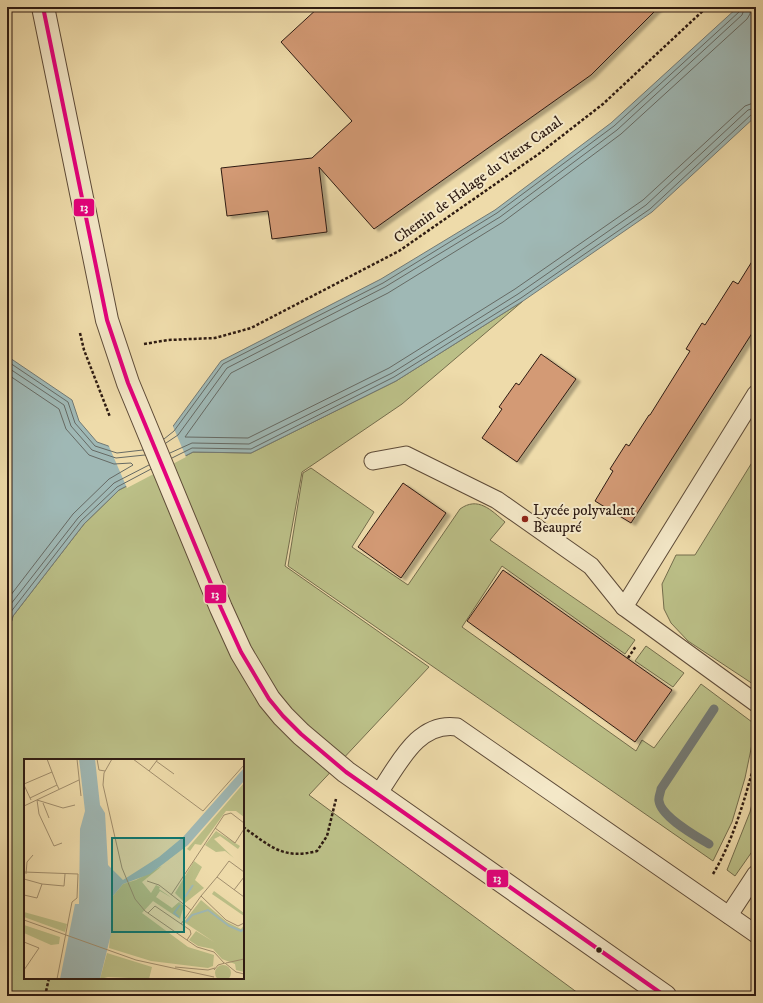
<svg xmlns="http://www.w3.org/2000/svg" width="763" height="1003" font-family="'IM FELL DW Pica',serif">
<style>
.green{fill:#bbbf87;stroke:#746d4c;fill-rule:evenodd}
.water{fill:#9fb8b5;stroke:#727974}
.pier{fill:#eedbaa}
.lines{fill:none;stroke-linecap:round;stroke-linejoin:round}
.shore{stroke:#666a64;stroke-width:1}
.stream{stroke:#727974;stroke-width:9}
.building{fill:#d39a75;stroke:#2e1b12;filter:url(#shadow)}
.lane-casing{stroke:#5e4b38;stroke-width:19}
.street-casing{stroke:#5e4b38;stroke-width:24}
.path{stroke:#2e1b12;stroke-width:2.5;stroke-dasharray:3 2;stroke-linecap:butt}
.lane{stroke:#f4e8c8;stroke-width:17}
.street{stroke:#f4e8c8;stroke-width:22}
.bus-1-casing{stroke:#f4e8c8;stroke-width:7}
.bus-1{stroke:#e5007d;stroke-width:4}
.poi-dot{fill:#8f2418;stroke:#f4e8c8;stroke-width:1.5}
.bus-dot{fill:#2e1b12;stroke:#f4e8c8;stroke-width:1.5}
.labels{text-anchor:middle;dominant-baseline:central;stroke-width:4;stroke-linejoin:round;paint-order:stroke}
.street-label{font-size:15px;fill:#2e1b12;stroke:#f4e8c8}
.poi-label{font-size:15px;fill:#2e1b12;stroke:#f4e8c8;text-anchor:start}
.inset-river{fill:none;stroke:#9fb8b5;stroke-width:2}
.inset-road{fill:none;stroke:#a18e6d;stroke-width:1}
.view{fill:#0f766e;fill-opacity:0.15;stroke:#0f766e;stroke-width:2}
.inset-edge{fill:none;stroke:#2e1b12;stroke-width:2}
.line-badge{stroke:#f4e8c8;stroke-width:1.5}
.badge-label{font-size:11px;text-anchor:middle;font-weight:bold;fill:#fff}
</style>
<defs>
<filter id="shadow"><feDropShadow dx="4.5" dy="2.5" stdDeviation="1" flood-color="#0004"/></filter>
</defs>
<rect width="100%" height="100%" fill="#eedbaa"/>
<filter id="stains"><feTurbulence type="fractalNoise" baseFrequency=".005" numOctaves="4"/><feColorMatrix values="0 0 0 0 .2 0 0 0 0 .09 0 0 0 0 .02 0 0 0 .5 -.17"/></filter>
<radialGradient id="worn" r=".72"><stop offset=".6" stop-color="#630" stop-opacity="0"/><stop offset="1" stop-color="#630" stop-opacity=".3"/></radialGradient>
<g class="green">
<path d="M 523,301 L 402,404 L 302,472 L 285,566 L 429,667 L 309,795 L 582,996 L 7,996 L 7,638 L 13,616 L 84,524 L 119,490 L 193,452 L 251,453 L 396,381 ZM 25,760 L 243,760 L 243,978 L 25,978 Z"/>
<path d="M 756,456 L 756,686 L 688,641 L 671,623 L 664,609 L 662,584 L 676,555 L 695,555 Z"/>
<path d="M 311,468 L 374,512 L 352,547 L 408,585 L 460,509 C 478,496 491,510 505,522 L 490,540 L 635,640 L 625,654 L 502,566 L 462,627 L 636,751 L 642,740 L 654,748 L 701,684 L 756,725 L 745,778 L 732,822 L 713,861 L 288,566 L 303,473 Z"/>
<path d="M 646,646 L 684,673 L 673,687 L 635,661 Z"/>
<path d="M 756,788 L 756,846 L 735,876 L 727,870 L 750,812 Z"/>
</g>
<path class="water" d="M 738,7 L 756,7 L 756,116 L 652,212 L 523,301 L 396,381 L 251,453 L 193,452 L 119,490 L 84,524 L 13,616 L 7,638 L 7,356 L 72,400 L 79,421 L 97,442 L 117,449 L 146,446 L 171,429 L 221,361 L 381,279 L 495,210 L 611,123 Z"/>
<path class="pier" d="M 172,424 L 186,457 L 127,488 L 108,444 L 117,447 L 145,444 Z"/>
<g class="lines">
<g class="shore">
<path d="M 751,7 L 750,14 L 747,19 L 621,134 L 503,222 L 388,293 L 231,373 L 185,437 L 248,438 L 389,368 L 515,289 L 643,200 L 745,106 L 756,102"/>
<path d="M 7,361 L 68,402 L 75,423 L 95,446 L 117,453 L 143,450"/>
<path d="M 7,367 L 64,405 L 71,426 L 92,450 L 116,458 L 145,455"/>
<path d="M 7,374 L 59,409 L 66,429 L 89,455 L 114,464 L 131,463 L 133,465 L 109,479 L 73,514 L 7,600"/>
<path d="M 164,439 L 174,431 L 223,364 L 383,283 L 497,213 L 614,126 L 739,12 L 740,7"/>
<path d="M 166,443 L 178,435 L 227,368 L 385,287 L 500,217 L 617,130 L 742,15 L 745,7"/>
<path d="M 170,453 L 192,443 L 249,444 L 392,373 L 518,294 L 646,205 L 748,110 L 756,108"/>
<path d="M 172,458 L 192,448 L 251,449 L 394,377 L 521,298 L 650,209 L 752,114 L 756,113"/>
<path d="M 7,609 L 78,518 L 114,483 L 149,465"/>
<path d="M 7,623 L 10,613 L 81,521 L 117,487 L 151,469"/>
</g>
<path class="stream" d="M 709,844 C 696,836 661,817 659,801 C 658,797 661,792 661,789 L 714,709"/>
</g>
<g class="building">
<path d="M 319,7 L 659,7 L 591,75 L 374,229 L 319,167 L 327,232 L 272,239 L 268,211 L 227,216 L 221,168 L 312,158 L 352,121 L 281,42 Z"/>
<path d="M 756,255 L 756,327 L 631,523 L 595,501 L 613,471 L 610,469 L 626,444 L 629,446 L 649,415 L 650,415 L 690,351 L 686,349 L 702,323 L 705,325 L 733,281 L 738,284 Z"/>
<path d="M 541,354 L 576,379 L 517,462 L 482,438 L 502,409 L 499,407 L 516,383 L 519,385 Z"/>
<path d="M 403,483 L 446,513 L 401,578 L 358,547 Z"/>
<path d="M 503,570 L 672,690 L 635,742 L 467,621 Z"/>
</g>
<g class="lines">
<defs>
<g id="lane">
<path d="M 373,461 L 406,455 L 497,500 L 591,566 L 624,607 L 756,703"/>
<path d="M 624,607 L 756,394"/>
<path d="M 378,794 C 398,766 417,721 457,727 L 756,934"/>
<path d="M 729,915 L 756,874"/>
</g>
<path id="street" d="M 43,7 L 107,320 L 128,383 L 221,608 L 241,652 L 269,699 L 283,716 L 301,734 L 346,772 L 665,996"/>
</defs>
<use href="#lane" class="lane-casing"/>
<use href="#street" class="street-casing"/>
<g class="path">
<path d="M 80,333 L 84,350 L 110,417"/>
<path d="M 144,344 L 168,340 L 215,338 L 251,328 L 399,251 L 540,153 L 603,104 L 707,7"/>
<path d="M 628,658 L 636,646"/>
<path d="M 243,827 C 270,846 283,860 317,851 L 327,836 L 336,799"/>
<path d="M 713,874 C 734,839 745,798 756,758"/>
<path d="M 45,996 L 49,978"/>
</g>
<use href="#lane" class="lane"/>
<use href="#street" class="street"/>
<defs>
<path id="bus-1" d="M 43,7 L 107,320 L 128,383 L 221,608 L 241,652 L 269,699 L 283,716 L 301,734 L 346,772 L 665,996"/>
</defs>
<use href="#bus-1" class="bus-1-casing"/>
<use href="#bus-1" class="bus-1"/>
</g>
<circle class="poi-dot" cx="525" cy="519" r="4"/>
<circle class="bus-dot" cx="599" cy="950" r="3.5"/>
<g class="labels">
<g class="street-label">
<text transform="translate(478 180) rotate(-36)">Chemin de Halage du Vieux Canal</text>
</g>
<g class="poi-label">
<text x="533" y="510">Lycée polyvalent<tspan x="533" dy="17">Beaupré</tspan></text>
</g>
</g>
<g transform="translate(24 759)">
<rect width="220" height="220" fill="#eedbaa"/>
<path d="M 220,24 L 220,58 L 212,52 L 202,52 L 177,86 L 171,85 L 166,92 L 163,90 ZM 192,72 L 216,87 L 214,90 L 196,77 L 190,80 L 210,99 L 201,92 L 192,93 L 181,86 ZM 170,102 L 178,108 L 171,121 L 180,129 L 161,144 L 151,134 ZM 138,107 L 118,123 L 127,134 L 132,126 L 136,128 L 135,130 L 148,139 L 136,132 L 132,138 L 148,149 L 155,143 L 160,147 L 157,156 L 156,160 L 129,142 L 118,154 L 164,188 L 190,196 L 189,207 L 184,209 L 127,202 L 85,189 L 89,137 L 99,125 L 112,121 ZM 190,132 L 220,154 L 220,157 L 188,135 ZM 177,141 L 203,163 L 217,170 L 220,166 L 220,213 L 212,211 L 211,205 L 198,200 L 189,190 L 174,187 L 165,181 L 172,172 L 190,183 L 160,163 ZM 0,153 L 43,165 L 41,173 L 0,158 ZM 0,166 L 36,178 L 35,185 L 27,186 L 0,174 ZM 83,194 L 128,208 L 125,220 L 84,218 L 76,220 ZM191 214a8 8 0 1 1 16 0a8 8 0 1 1-16 0Z" fill="#bbbf87"/>
<path d="M 55,0 L 71,0 L 76,46 L 81,54 L 84,106 L 99,121 L 135,98 L 159,78 L 220,9 L 220,22 L 164,86 L 126,115 L 99,125 L 89,137 L 87,175 L 76,220 L 36,220 L 51,145 L 55,145 L 56,70 L 61,52 Z" fill="#9fb8b5"/>
<path class="inset-river" d="M 161,138 L 169,126M 155,158 L 150,154 L 156,146M 162,163 L 168,156 L 184,151 L 205,167 L 217,172 L 220,170"/>
<path class="inset-road" d="M 53,0 L 57,37M 73,0 L 75,11 L 81,12M 88,0 L 80,14 L 79,26 L 98,109 L 111,140 L 121,152 L 173,188 L 190,193 L 200,204M 109,0 L 179,52 L 220,6M 132,2 L 150,15M 125,12 L 134,0M 28,13 L 33,26M 0,25 L 28,13 L 23,0M 0,26 L 7,41M 6,39 L 33,26 L 35,30M 19,44 L 25,59M 0,47 L 55,21M 191,69 L 211,84 L 220,70M 38,84 L 30,87 L 15,55 L 13,41 L 39,49 L 51,46M 0,113 L 54,115 L 53,139 L 48,143 L 33,220M 220,113 L 205,102 L 193,118 L 220,138M 2,115 L 3,103 L 9,96M 0,120 L 18,125 L 13,139 L 0,136M 123,122 L 135,126 L 167,151M 18,125 L 40,127 L 41,115M 210,131 L 220,118M 147,136 L 200,56 L 207,54 L 220,64M 177,137 L 193,118M 124,154 L 131,147 L 166,171 L 167,175 L 163,181M 0,161 L 112,201 L 190,218M 157,165 L 177,137 L 202,161 L 214,167 L 220,164M 0,183 L 15,189 L 0,211M 202,204 L 220,200M 151,208 L 184,211 L 191,209M 190,211 L 194,206 L 201,204 L 212,213 L 220,215"/>
<path class="view" d="M 88,79 L 160,79 L 160,173 L 88,173 Z"/>
<rect width="220" height="220" class="inset-edge"/>
</g>
<g class="line-badge">
<rect x="73" y="198" width="22" height="19" rx="4" fill="#e5007d"/>
<rect x="204" y="584" width="23" height="20" rx="4" fill="#e5007d"/>
<rect x="486" y="869" width="23" height="19" rx="4" fill="#e5007d"/>
</g>
<g class="badge-label">
<text x="84" y="211">13</text>
<text x="215" y="598">13</text>
<text x="497" y="882">13</text>
</g>
<rect width="763" height="1003" fill="none" stroke="#eedbaa" stroke-width="24"/>
<rect x="8" y="8" width="747" height="987" fill="none" stroke="#2e1b12" stroke-width="2"/>
<rect x="12" y="12" width="739" height="979" fill="none" stroke="#2e1b12"/>
<rect width="100%" height="100%" filter="url(#stains)"/>
<rect width="100%" height="100%" fill="url(#worn)"/>
</svg>
